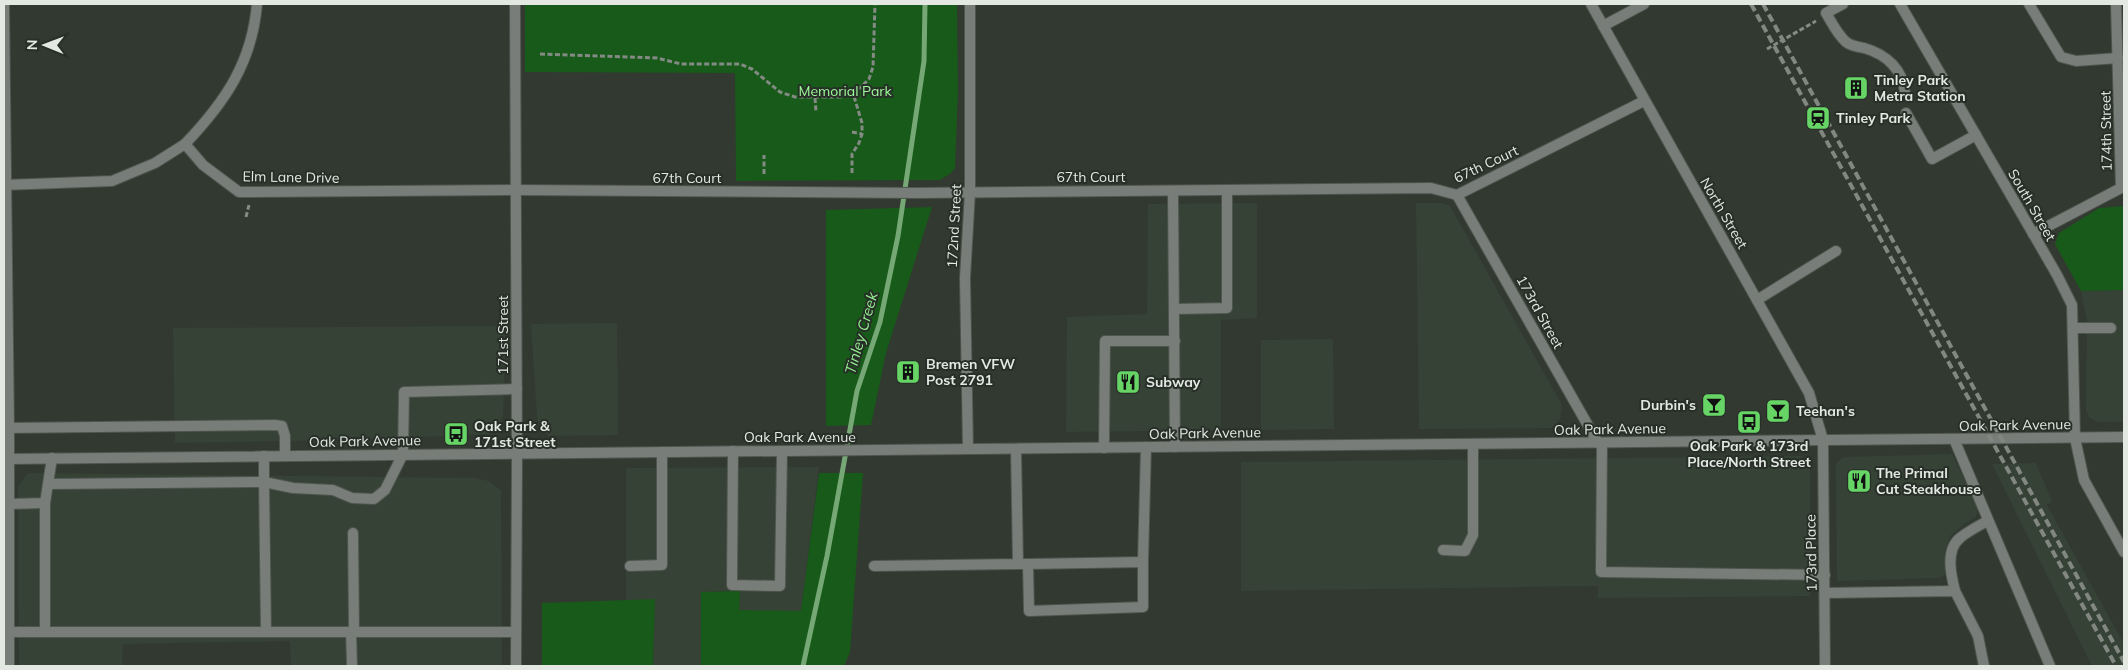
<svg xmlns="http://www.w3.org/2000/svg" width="2128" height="670" font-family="Mulish,sans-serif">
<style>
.built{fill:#364235}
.green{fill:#175a19}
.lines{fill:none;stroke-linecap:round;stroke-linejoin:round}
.stream{stroke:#76a876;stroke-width:5}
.service-casing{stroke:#4e554d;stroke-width:12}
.minor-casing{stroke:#4e554d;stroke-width:12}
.tertiary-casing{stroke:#4e554d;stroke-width:12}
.path{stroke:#848a84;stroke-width:3;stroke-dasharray:5 2.5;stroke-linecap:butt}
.service{stroke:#797d79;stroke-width:10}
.minor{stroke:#797d79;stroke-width:10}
.tertiary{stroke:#797d79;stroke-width:10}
.rail{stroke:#828881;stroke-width:4;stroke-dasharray:8 4;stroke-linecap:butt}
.labels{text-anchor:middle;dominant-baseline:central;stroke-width:4;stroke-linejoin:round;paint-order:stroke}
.poi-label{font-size:14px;font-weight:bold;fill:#e3e8e3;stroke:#282f28;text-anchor:start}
.park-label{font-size:14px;fill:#9efa9a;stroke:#282f28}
.street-label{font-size:14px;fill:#e3e8e3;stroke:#282f28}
.water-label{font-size:15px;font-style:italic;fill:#92ee8f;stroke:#282f28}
</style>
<rect width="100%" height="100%" fill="#323931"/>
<g class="built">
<path d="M 1257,203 L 1257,318 L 1221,320 L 1221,430 L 1066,432 L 1067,317 L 1147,314 L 1148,204 Z"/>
<path d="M 1416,203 L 1442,203 L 1450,206 L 1562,405 L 1560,419 L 1552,428 L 1419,429 Z"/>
<path d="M 2124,290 L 2124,422 L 2098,422 L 2090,418 L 2086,411 L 2087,321 L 2081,291 Z"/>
<path d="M 617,323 L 618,435 L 549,436 L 540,427 L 537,417 L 531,324 Z"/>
<path d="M 506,326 L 503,416 L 499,428 L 489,434 L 345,440 L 175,443 L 173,328 Z"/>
<path d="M 1333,339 L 1334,429 L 1261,430 L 1261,340 Z"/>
<path d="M 1952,454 L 1978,509 L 1976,517 L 1964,524 L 1950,536 L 1945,551 L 1946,573 L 1940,578 L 1837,581 L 1836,464 L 1840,460 L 1844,457 Z"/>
<path d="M 1800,456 L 1808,460 L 1810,468 L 1810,596 L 1598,598 L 1598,586 L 1241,591 L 1241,462 Z"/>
<path d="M 2036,463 L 2052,501 L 2047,505 L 2124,644 L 2124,666 L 2092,666 L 1992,464 Z"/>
<path d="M 819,467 L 801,612 L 738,610 L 740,591 L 701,592 L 701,666 L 653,666 L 655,600 L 626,600 L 626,468 Z"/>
<path d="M 28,473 L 474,478 L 489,481 L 501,491 L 502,666 L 291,666 L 290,641 L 123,644 L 122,666 L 19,666 L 18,487 Z"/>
</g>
<g class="green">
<path d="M 525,4 L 957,4 L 958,91 L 955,168 L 951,173 L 940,180 L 736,181 L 735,73 L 525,72 Z"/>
<path d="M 2124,206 L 2124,290 L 2081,291 L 2055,244 L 2059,233 L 2099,208 Z"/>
<path d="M 932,207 L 886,353 L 871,425 L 826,426 L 826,210 Z"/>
<path d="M 819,473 L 863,473 L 850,652 L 844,666 L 701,666 L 701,592 L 740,591 L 739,610 L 801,611 Z"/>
<path d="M 655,599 L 653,666 L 542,666 L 542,603 Z"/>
</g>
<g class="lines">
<path class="stream" d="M 803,666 L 827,556 L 857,391 L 880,322 L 898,236 L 924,61 L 925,4"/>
<defs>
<g id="service">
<path d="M 1843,4 L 1826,13 C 1832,23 1837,34 1846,42 C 1851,46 1858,47 1864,48 C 1886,54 1904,70 1905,94"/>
<path d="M 2029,4 L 2061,57 L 2076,61 L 2118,58"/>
<path d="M 1603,26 L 1644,4"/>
<path d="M 1906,113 L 1932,159 L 1976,135"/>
<path d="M 1173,191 L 1175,447"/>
<path d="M 1757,300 L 1836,251"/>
<path d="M 1174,309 L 1227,308 L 1227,190"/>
<path d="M 2073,328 L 2111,328"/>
<path d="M 4,428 L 275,425 L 282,426 L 285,436 L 285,456"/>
<path d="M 1954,439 L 2050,666"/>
<path d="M 1602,443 L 1601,572 L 1825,575"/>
<path d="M 1104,448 L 1105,341 L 1175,341"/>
<path d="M 733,451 L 732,585 L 780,586 L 782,451"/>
<path d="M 264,456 L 264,482 L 293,488 L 333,490 L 352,498 L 374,499 L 385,490 L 403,454 L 404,392 L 517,389"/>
<path d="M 49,484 L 264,482 L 266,631"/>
<path d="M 45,503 L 45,631"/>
<path d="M 8,504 L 45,503 L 52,458"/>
<path d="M 353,533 L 354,631"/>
<path d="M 1443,550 L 1465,551 L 1473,535 L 1473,444"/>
<path d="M 1143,562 L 1146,447"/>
<path d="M 1018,564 L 1028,564 L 1143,562 L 1143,607 L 1029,611 L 1028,564"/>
<path d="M 630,566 L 662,565 L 662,452"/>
<path d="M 874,566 L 1018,564 L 1016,449"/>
<path d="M 1955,591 C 1951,575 1945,550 1960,538 C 1968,531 1979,526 1987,521"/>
<path d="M 1825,593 L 1955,591 L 1978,636 L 1984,666"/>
<path d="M 351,631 L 352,666"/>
<path d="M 4,632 L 516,632"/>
</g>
<g id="minor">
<path d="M 4,4 L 9,428 L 9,666"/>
<path d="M 515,4 L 517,453"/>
<path d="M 1591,4 L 1809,393 L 1823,440 L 1825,666"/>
<path d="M 185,144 C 225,102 252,63 257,4"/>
<path d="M 4,185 L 112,181 L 155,163 L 185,144 L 203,165 L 239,192 L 516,190 L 916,193 L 1431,188 L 1457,195 L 1644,101"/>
<path d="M 1457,195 L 1598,443"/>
<path d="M 2033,234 L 2121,188 L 2116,4"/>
<path d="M 968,449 L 965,278 L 970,192 L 970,4"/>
</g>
<g id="tertiary">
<path d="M 1900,4 L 2057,275 L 2072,305 L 2075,438 L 2084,480 L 2124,552"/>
<path d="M 4,459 L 2124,437"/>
<path d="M 516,666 L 517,453"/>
</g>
</defs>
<use href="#service" class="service-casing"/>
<use href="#minor" class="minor-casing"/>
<use href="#tertiary" class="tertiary-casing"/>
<g class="path">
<path d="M 1767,49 L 1816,21"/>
<path d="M 540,54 L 657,58 L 681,64 L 740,64 L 752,69 L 780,92 L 795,97 L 842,97 L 860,88 L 869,79 L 873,67 L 875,4"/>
<path d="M 815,98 L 816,112"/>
<path d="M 852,132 L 862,134"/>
<path d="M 852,173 L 852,154 L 859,143 L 862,134 L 862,123 L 853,93"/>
<path d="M 764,174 L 764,155"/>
<path d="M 246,217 L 249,205"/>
</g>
<use href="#service" class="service"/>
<use href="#minor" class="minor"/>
<use href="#tertiary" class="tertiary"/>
<g class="rail">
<path d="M 1751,4 L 2116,666"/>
<path d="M 1763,4 L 2124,662"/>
</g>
</g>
<defs>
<symbol id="building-square" viewBox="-11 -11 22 22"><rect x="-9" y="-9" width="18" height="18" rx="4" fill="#67d466" stroke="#282f28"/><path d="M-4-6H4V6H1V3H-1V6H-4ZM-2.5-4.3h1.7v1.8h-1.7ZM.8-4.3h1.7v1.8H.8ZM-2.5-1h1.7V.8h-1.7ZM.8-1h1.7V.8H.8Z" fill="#111"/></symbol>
<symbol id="station-square" viewBox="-11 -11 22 22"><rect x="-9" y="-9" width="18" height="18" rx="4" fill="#67d466" stroke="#282f28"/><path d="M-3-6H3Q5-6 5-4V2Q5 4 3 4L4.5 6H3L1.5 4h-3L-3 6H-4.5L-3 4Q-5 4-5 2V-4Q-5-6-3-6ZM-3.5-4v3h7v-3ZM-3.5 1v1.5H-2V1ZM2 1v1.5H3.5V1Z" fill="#111"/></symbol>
<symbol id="restaurant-square" viewBox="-11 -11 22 22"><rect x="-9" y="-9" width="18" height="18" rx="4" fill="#67d466" stroke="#282f28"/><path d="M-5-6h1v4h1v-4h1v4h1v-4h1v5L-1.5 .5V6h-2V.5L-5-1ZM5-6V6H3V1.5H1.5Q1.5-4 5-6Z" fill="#111"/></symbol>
<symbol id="bar-square" viewBox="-11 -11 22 22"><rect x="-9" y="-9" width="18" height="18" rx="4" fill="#67d466" stroke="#282f28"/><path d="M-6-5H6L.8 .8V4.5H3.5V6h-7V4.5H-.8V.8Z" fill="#111"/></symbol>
<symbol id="bus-square" viewBox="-11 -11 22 22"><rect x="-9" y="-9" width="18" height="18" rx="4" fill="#67d466" stroke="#282f28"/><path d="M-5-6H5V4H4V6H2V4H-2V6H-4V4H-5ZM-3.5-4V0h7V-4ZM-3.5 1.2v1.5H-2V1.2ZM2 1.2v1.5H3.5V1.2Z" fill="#111"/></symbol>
</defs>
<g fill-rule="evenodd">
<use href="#building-square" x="1842" y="74" width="28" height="28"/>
<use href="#station-square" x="1804" y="104" width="28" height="28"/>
<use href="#building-square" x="894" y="358" width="28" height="28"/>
<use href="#restaurant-square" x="1114" y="368" width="28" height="28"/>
<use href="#bar-square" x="1700" y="391" width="28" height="28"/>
<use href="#bar-square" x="1764" y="397" width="28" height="28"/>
<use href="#bus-square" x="1735" y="408" width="28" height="28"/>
<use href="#bus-square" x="442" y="420" width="28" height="28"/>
<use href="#restaurant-square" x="1845" y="467" width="28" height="28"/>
</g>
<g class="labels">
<g class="poi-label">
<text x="1874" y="80">Tinley Park<tspan x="1874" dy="16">Metra Station</tspan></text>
<text x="1836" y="118">Tinley Park</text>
<text x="926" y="364">Bremen VFW<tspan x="926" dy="16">Post 2791</tspan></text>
<text x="1146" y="382">Subway</text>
<text x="1696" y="405" text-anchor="end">Durbin's</text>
<text x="1796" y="411">Teehan's</text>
<text x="474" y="426">Oak Park &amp;<tspan x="474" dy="16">171st Street</tspan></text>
<text x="1749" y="446" text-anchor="middle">Oak Park &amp; 173rd<tspan x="1749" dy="16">Place/North Street</tspan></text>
<text x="1876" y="473">The Primal<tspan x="1876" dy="16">Cut Steakhouse</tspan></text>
</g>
<g class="park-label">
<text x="845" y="91">Memorial Park</text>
</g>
<g class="street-label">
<text transform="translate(2106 131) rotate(-91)">174th Street</text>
<text transform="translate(1486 164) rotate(-25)">67th Court</text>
<text transform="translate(291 177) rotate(1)">Elm Lane Drive</text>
<text x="1091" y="177">67th Court</text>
<text x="687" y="178">67th Court</text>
<text transform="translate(2032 205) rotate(60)">South Street</text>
<text transform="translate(1724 213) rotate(60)">North Street</text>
<text transform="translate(954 226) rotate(-87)">172nd Street</text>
<text transform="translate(1540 312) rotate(61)">173rd Street</text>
<text transform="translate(503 335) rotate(-90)">171st Street</text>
<text transform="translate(2015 425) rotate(-1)">Oak Park Avenue</text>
<text transform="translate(1610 429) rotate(-1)">Oak Park Avenue</text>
<text transform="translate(1205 433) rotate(-1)">Oak Park Avenue</text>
<text x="800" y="437">Oak Park Avenue</text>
<text transform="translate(365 441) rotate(-1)">Oak Park Avenue</text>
<text transform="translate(1811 553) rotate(-91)">173rd Place</text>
</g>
<g class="water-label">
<text transform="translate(861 333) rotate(-74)">Tinley Creek</text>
</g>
</g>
<rect width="2128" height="670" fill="none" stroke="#e3e8e3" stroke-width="10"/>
<g transform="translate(45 45) rotate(271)" stroke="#282f28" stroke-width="4" paint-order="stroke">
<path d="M0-4L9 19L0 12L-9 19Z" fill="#e3e8e3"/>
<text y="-8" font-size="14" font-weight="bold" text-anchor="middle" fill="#e3e8e3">N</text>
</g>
</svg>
